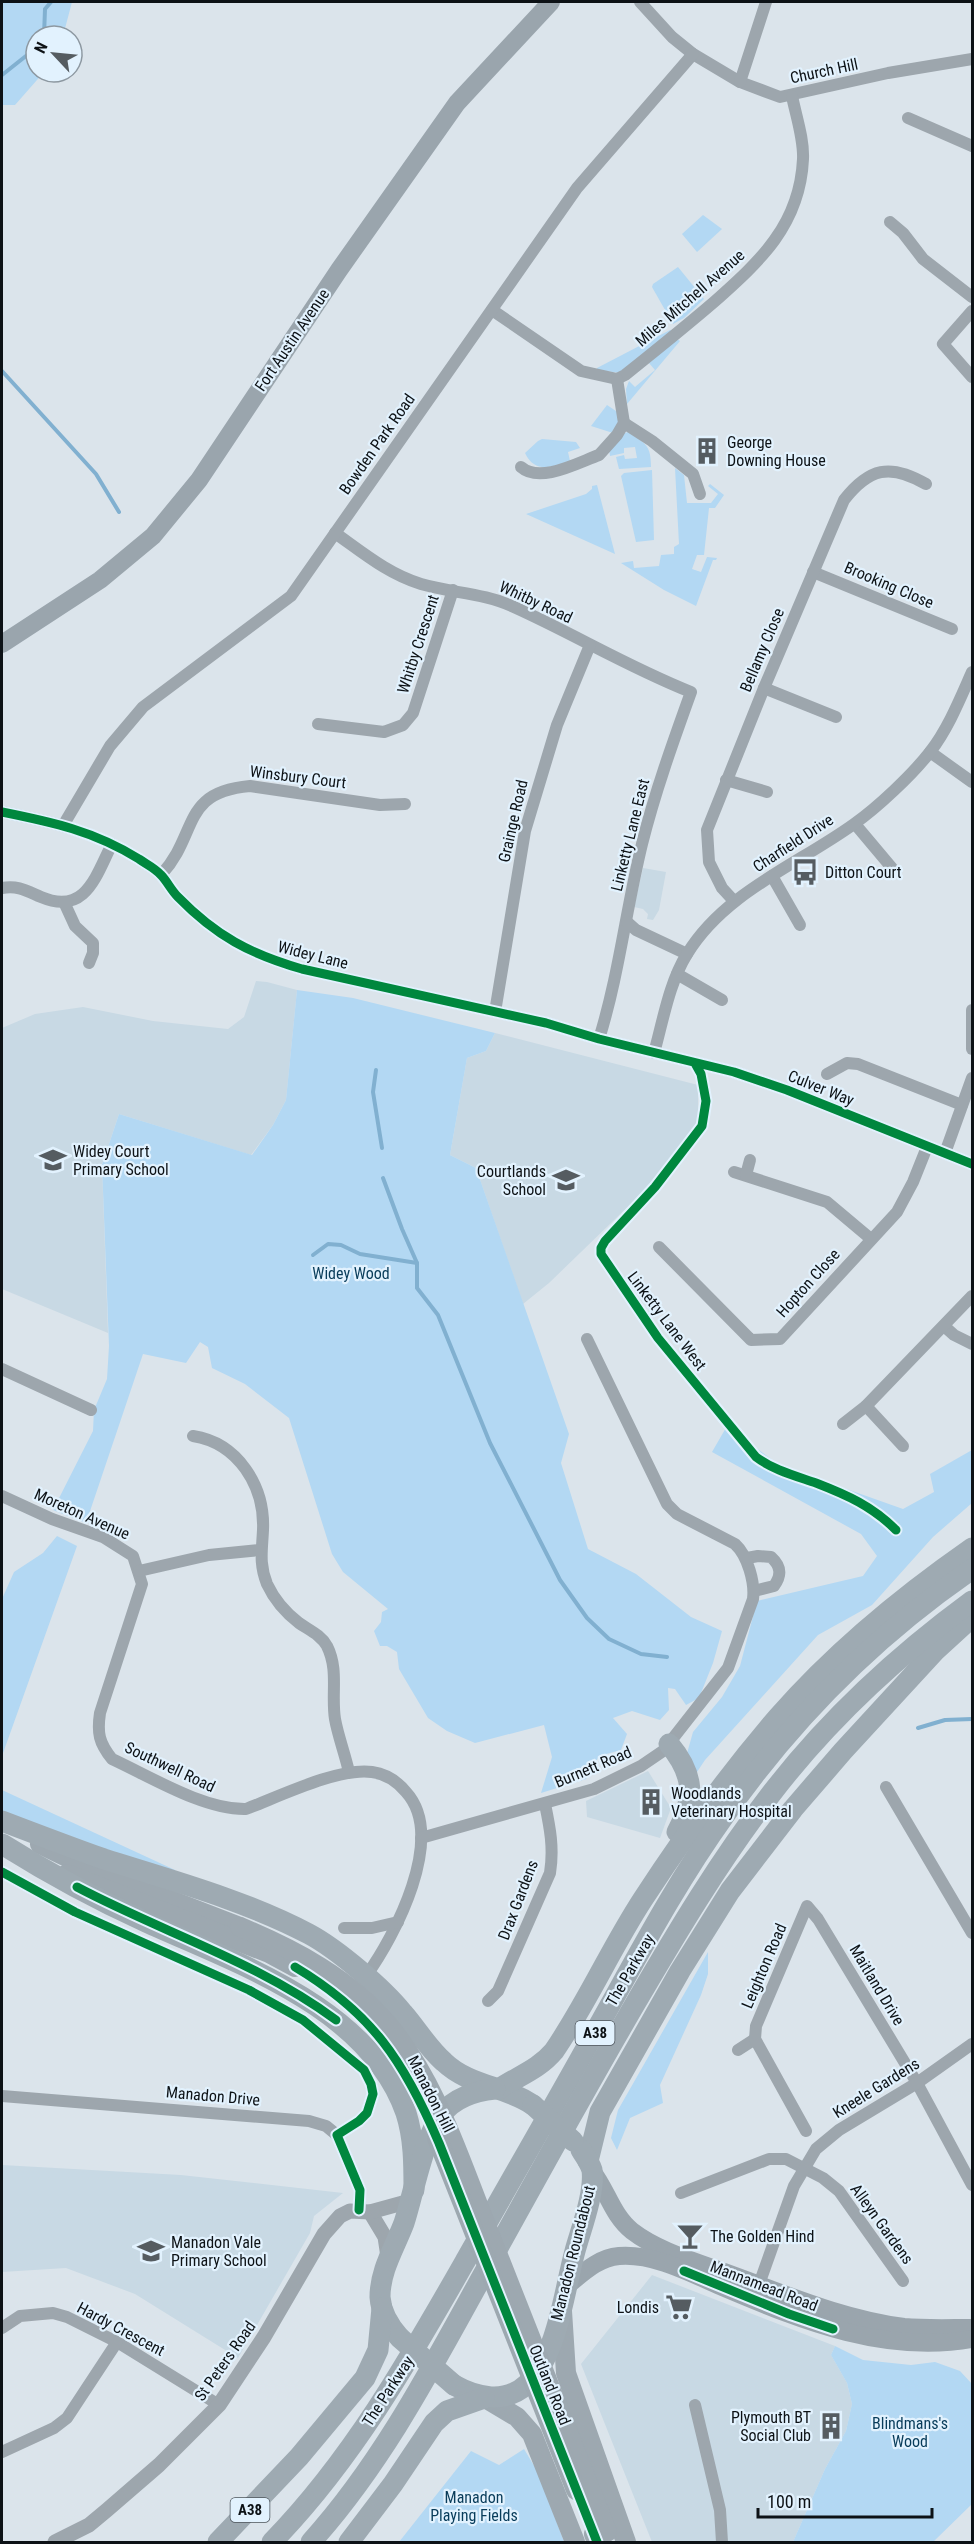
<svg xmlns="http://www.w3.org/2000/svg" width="974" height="2544" font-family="'Roboto Condensed',sans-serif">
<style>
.built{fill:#c8d9e4}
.green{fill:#b3d8f3}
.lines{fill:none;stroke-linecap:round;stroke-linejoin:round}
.stream{stroke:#81b0d0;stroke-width:4}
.minor{stroke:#9da6ad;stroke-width:12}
.tertiary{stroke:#9da6ad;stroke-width:15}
.secondary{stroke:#9aa5ad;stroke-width:18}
.primary{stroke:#9da8b0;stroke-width:20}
.trunk{stroke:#9eaab2;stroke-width:21}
.primary-bridge{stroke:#9da8b0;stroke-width:20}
.trunk-bridge{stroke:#9eaab2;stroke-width:21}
.cycleway-casing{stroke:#e2f2fe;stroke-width:13}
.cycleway{stroke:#00873e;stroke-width:9}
.labels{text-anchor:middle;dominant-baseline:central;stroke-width:4.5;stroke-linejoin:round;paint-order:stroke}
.shield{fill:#e2f2fe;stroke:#4d555c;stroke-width:1.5}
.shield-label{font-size:15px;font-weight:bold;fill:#0d1216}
.street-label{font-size:16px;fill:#0d1216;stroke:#e2f2fe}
.poi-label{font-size:16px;fill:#0d1216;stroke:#e2f2fe;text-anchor:start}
.park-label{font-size:16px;fill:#083c5a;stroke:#e2f2fe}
</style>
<rect width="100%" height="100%" fill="#dbe4eb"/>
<g class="built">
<path d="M 643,868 L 666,872 L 659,910 L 653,920 L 647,919 L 648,914 L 643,909 L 634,907 Z"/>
<path d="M 256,981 L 267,982 L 297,990 L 286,1100 L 273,1125 L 251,1155 L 119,1114 L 102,1165 L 108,1333 L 2,1289 L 2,1028 L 35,1014 L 83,1007 L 153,1021 L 228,1029 L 244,1017 Z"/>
<path d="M 495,1033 L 698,1085 L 698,1122 L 643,1192 L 549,1283 L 523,1304 L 476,1168 L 450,1155 L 467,1058 L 486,1051 Z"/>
<path d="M 648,1771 L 671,1808 L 660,1838 L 587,1817 L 586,1801 Z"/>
<path d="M 2,2165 L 181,2175 L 343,2193 L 314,2216 L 310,2233 L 238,2358 L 135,2294 L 66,2268 L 2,2272 Z"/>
<path d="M 652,2275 L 835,2346 L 831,2355 L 847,2383 L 852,2404 L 846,2431 L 825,2469 L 793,2542 L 652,2542 L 581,2364 Z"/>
</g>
<g class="green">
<path d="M 2,2 L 72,2 L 63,36 L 36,36 L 36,72 L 44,72 L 15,105 L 2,105 Z"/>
<path d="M 703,215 L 722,229 L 697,252 L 682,234 Z"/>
<path d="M 678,267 L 704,299 L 684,318 L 673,324 L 652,287 L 653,284 Z"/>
<path d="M 670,330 L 672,331 L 621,373 L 597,370 L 597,368 Z"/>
<path d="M 677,339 L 680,341 L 627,404 L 626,389 L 629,381 L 635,387 L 655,370 L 649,363 Z"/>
<path d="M 607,405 L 619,413 L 619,422 L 613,433 L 591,426 Z"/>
<path d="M 628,432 C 646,444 651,445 651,467 L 619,469 L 616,457 L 624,455 L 625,459 L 637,458 L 635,447 L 624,448 L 624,453 L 610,456 L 609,449 L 625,433 Z"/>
<path d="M 542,439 L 576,442 L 580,448 L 568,452 L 570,461 C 552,467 535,474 525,453 L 538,441 Z"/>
<path d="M 675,468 L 684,475 L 687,503 L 711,503 L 718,494 L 708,486 L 710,484 L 724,495 L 715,508 L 709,508 L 704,555 L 697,555 L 692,569 L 701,572 L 707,557 L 717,558 L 716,560 L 713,560 L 696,606 L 664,590 L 621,563 L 633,561 L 634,568 L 659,566 L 661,555 L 674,554 L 674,547 L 679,544 Z"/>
<path d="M 652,470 L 654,540 L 636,542 L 621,476 L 624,473 Z"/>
<path d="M 597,485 L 615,554 L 526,514 L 586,494 L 592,489 L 592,486 Z"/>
<path d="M 297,990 L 353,998 L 495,1033 L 486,1051 L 467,1058 L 450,1155 L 476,1168 L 569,1434 L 561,1463 L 588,1549 L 636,1574 L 691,1617 L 722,1631 L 713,1663 L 699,1698 L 686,1705 L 675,1689 L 668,1688 L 669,1710 L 660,1720 L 632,1711 L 613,1718 L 627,1734 L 621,1750 L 599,1756 L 586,1779 L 541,1793 L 552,1757 L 544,1725 L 475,1743 L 447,1731 L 428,1718 L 399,1669 L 397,1652 L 387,1646 L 380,1646 L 374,1631 L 381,1622 L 382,1612 L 388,1609 L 343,1572 L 332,1554 L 289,1418 L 245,1384 L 212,1368 L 208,1347 L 200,1342 L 186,1363 L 143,1354 L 86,1523 L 53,1510 L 93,1431 L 94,1410 L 107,1379 L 109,1346 L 102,1165 L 119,1114 L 252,1155 L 273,1125 L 286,1100 Z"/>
<path d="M 727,1426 L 779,1465 L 903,1509 L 934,1492 L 930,1474 L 972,1450 L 972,1503 L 933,1537 L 872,1605 L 818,1635 L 705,1760 L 695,1775 L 686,1757 L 693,1732 L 722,1697 L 740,1666 L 757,1601 L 863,1576 L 877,1556 L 861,1534 L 712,1452 Z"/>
<path d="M 57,1536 L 77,1546 L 2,1756 L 2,1599 L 14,1572 L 43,1553 Z"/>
<path d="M 2,1790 L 175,1870 L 171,1875 L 2,1813 Z"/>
<path d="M 708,1952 L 708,1974 L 701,1995 L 660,2085 L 663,2103 L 630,2118 L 617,2150 L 611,2138 L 618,2110 Z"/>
<path d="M 835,2346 L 863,2360 L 911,2365 L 935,2362 L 960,2371 L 972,2384 L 972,2504 L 933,2542 L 793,2542 L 825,2469 L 846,2431 L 852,2404 L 847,2383 L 831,2355 Z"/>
<path d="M 524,2449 L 539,2474 L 564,2542 L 399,2542 L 471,2451 L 499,2465 Z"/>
</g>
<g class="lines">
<g class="stream">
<path d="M 44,36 L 45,9 L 51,2"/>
<path d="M 2,75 L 36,48"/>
<path d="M 2,371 L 96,474 L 119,512"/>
<path d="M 376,1070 L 373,1092 L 382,1148"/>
<path d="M 383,1178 L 402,1229 L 417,1263 L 417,1288 L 438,1315 L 490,1443 L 560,1580 L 587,1618 L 609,1639 L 641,1654 L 667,1657"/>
<path d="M 313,1255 L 328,1244 L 341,1245 L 360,1254 L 417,1263"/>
<path d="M 918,1728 L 945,1720 L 972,1719"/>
</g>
<g class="minor">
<path d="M 640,2 L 672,37 L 693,54 L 740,82 L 780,97 L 888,73 L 972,59"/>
<path d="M 740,82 L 766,2"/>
<path d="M 908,118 L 972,146"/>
<path d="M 890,222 L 903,233 L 923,259 L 972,297"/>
<path d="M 492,310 L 581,371 L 617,379 L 625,375 C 655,351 685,327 714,302 C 760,261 800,225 803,159 C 804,139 796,116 792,96"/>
<path d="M 972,311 L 943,344 L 972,377"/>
<path d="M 624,423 L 652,441 L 693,474 L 700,494"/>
<path d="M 521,467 C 540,484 579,462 599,455 L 617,435 L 624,423 L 617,379"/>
<path d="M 335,533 C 362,552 388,574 421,584 C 452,593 484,593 514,607 C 574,634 630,668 691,692 C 673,742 655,792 642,844 C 626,909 619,975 599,1039"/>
<path d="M 813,572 L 952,629"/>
<path d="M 764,688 L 836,717"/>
<path d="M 318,724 L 384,732 L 403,725 L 413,713 L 453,590"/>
<path d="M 930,752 L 972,782"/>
<path d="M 726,780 L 767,792"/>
<path d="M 2,812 C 52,822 94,831 139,859 C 146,864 155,868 161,875 C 167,881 171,890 178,897 C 216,936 250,954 302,969 L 546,1023 L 599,1039 L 734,1072 L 787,1090 L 972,1164"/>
<path d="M 64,824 L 110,746 L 143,707 L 291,596 L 577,188 L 693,54"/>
<path d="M 855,824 L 892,868"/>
<path d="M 161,875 C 199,834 180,792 250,786 L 380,805 L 405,804"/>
<path d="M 772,876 L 800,925"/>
<path d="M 2,888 C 18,885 27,891 41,897 C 86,916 96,875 112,844"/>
<path d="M 734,901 L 722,888 L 709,862 L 707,830 L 764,688 L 844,500 C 869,468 890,463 926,484"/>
<path d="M 64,902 L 75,926 L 93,943 L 93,953 L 89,963"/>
<path d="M 627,922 L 636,930 L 687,954"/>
<path d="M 677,974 L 722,1000"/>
<path d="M 972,1010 L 972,1049"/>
<path d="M 495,1012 L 525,831 L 557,725 L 590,645"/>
<path d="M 654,1053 C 663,1021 669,983 687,954 C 725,892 797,865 854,824 C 878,807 912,775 930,752 C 948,729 960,699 972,672"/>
<path d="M 827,1074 L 847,1063 L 858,1064 L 962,1105"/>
<path d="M 945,1153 L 972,1078"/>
<path d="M 734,1172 L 827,1202 L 871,1239"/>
<path d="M 746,1175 L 750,1160"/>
<path d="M 659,1247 L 751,1340 L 780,1339 L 897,1212 L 913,1182 L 927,1147"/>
<path d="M 944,1326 L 954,1335 L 972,1344"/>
<path d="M 2,1369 L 91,1410"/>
<path d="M 866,1406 L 903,1446"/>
<path d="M 843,1424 L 866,1406 L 972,1296"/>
<path d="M 193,1436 C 238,1443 265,1486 263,1530 C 262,1551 259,1564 267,1584 C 274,1599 286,1613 299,1623 C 309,1630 321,1635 327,1646 C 339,1670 331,1694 335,1719 C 338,1736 345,1754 349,1772"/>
<path d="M 2,1496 L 52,1519 L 103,1537 L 133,1556 L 142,1584 L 100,1713 C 97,1733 99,1743 112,1759 C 151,1777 204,1810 246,1809 C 278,1797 339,1767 372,1772 C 386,1774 397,1781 406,1792 C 447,1837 395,1936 366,1976"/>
<path d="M 747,1558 L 758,1556 L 771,1557 C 781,1566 782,1575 774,1586 L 754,1591"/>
<path d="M 139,1571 L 209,1555 L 260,1550"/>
<path d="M 886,1787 L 972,1933"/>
<path d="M 421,1838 L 594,1789 L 641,1766 L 663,1751 L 728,1668 L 753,1599 C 755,1583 748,1556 735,1544 L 677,1514 L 667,1504 L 587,1339"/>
<path d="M 2,1872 L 75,1912 L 249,1990 L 303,2020 L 364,2070 L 371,2084 L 373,2094 L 367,2113 L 359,2121 L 337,2135"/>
<path d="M 344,1928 L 372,1928 L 398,1922"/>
<path d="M 488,2001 L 498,1991 L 550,1873 C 554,1848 550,1828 545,1804"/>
<path d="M 738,2050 L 755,2039"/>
<path d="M 2,2096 L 309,2121 L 326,2126 L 337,2135 L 360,2190 L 359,2210"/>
<path d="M 806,2131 L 755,2039 L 756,2026 L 807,1906 L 818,1919 L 917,2083 L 972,2185"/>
<path d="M 681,2193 L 769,2159 L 786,2159 L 823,2178 L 839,2191 L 903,2281"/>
<path d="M 757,2290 L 794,2186 L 816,2149 L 839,2130 L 917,2083 L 972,2044"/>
<path d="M 2,2328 L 20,2316 L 53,2313 L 67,2317 L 117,2342 L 219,2405"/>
<path d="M 695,2405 L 720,2510 L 722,2542"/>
<path d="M 2,2452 L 54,2428 L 67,2418 L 117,2342"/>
</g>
<g class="tertiary">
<path d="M 370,2212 L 385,2237 L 388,2257"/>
<path d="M 55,2542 L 89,2525 L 107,2510 L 159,2465 L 219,2405 L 264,2337 L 324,2234 L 340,2216 L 350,2211 L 370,2212 L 410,2201"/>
</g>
<g class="secondary">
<path d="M 2,644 L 100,580 L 153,536 L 199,480 L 339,270 L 457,103 L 551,2"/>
<path d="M 592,2171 C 607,2190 612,2215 632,2231 C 658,2251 694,2261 724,2272 C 783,2293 841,2319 904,2327 C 926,2329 950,2328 972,2328"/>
<path d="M 568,2285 C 584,2272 598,2258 619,2256 C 655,2253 694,2275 727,2289 C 805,2322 886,2354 972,2339"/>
</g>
<g class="primary">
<path d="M 40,1844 L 98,1872 L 240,1927"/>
<path d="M 67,1874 L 269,1953 L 295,1967"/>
<path d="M 562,2311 L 566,2373 L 626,2542"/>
<path d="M 485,2398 L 517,2417 L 532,2434 L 575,2542"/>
<path d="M 594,2534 L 597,2542"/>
</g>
<g class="trunk">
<path d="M 669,1744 C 694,1774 696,1798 677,1832"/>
<path d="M 2,1821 C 36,1834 70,1847 104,1859 C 174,1881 244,1900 309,1934 C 337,1949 383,1988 403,2013 C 417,2029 428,2048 444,2062 C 469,2086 505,2086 533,2105"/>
<path d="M 2,1844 C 48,1873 96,1899 146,1922 C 238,1964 369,2007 406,2113 C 414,2138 414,2164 414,2190"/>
<path d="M 499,2089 C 518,2076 538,2070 554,2051 C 587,2003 611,1948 643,1899 C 684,1836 729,1774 778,1717 C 834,1653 903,1596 972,1548"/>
<path d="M 588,2161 L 600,2112 L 680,1971 L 730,1891 L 793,1809 L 843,1751 L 936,1650 L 972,1617"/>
<path d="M 400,2338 C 390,2327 381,2312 380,2297 C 380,2270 395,2247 404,2223 C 414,2192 423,2139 442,2114 C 454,2098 476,2091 495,2089"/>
<path d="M 454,2385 C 477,2398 506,2404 527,2384 C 558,2354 564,2291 575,2251 C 581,2229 595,2193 592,2170 C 590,2163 585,2156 581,2150"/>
<path d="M 218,2542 L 299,2457 L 365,2378 L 378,2350 L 382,2308"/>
<path d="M 272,2542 C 353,2459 410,2358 467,2258 C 508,2185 550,2113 590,2041 C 633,1965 673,1887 724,1816 C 791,1720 876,1635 972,1569"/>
<path d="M 311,2542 C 383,2462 432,2367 484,2273 C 534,2183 583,2093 635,2004 C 677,1932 720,1860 771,1794 C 828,1720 897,1656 972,1601"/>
<path d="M 349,2542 L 393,2484 L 434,2423 L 447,2411 L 484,2398"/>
</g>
<g class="primary-bridge">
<path d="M 240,1927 C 295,1950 349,1978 389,2026 C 435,2081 458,2155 484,2220 C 525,2324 566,2428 607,2532"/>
<path d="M 437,2138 L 576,2490"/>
</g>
<g class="trunk-bridge">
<path d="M 533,2105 L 573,2141"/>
<path d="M 400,2338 L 454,2385"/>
</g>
<defs>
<g id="cycleway">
<path d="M 2,812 C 52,822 94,831 139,859 C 146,864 155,868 161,875 C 167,881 171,890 178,897 C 216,936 250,954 302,969 L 546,1023 L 599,1039 L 734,1072 L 787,1090 L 972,1164"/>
<path d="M 696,1065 L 701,1074 L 706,1101 L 702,1126 L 655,1187 L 605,1241 L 601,1248 L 601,1254 L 658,1338 L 756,1457 C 773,1470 796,1476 816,1483 C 847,1495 872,1506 896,1530"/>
<path d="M 2,1872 L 75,1912 L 249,1990 L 303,2020 L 364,2070 L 371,2084 L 373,2094 L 367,2113 L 359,2121 L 337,2135 L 360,2190 L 359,2210"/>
<path d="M 77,1887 C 162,1932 258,1962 336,2020"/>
<path d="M 295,1967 C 372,2013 404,2061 439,2143 L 597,2542"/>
<path d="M 684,2271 L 789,2314 L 833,2329"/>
</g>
</defs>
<use href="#cycleway" class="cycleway-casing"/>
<use href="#cycleway" class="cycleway"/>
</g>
<defs>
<symbol id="building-bare" viewBox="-9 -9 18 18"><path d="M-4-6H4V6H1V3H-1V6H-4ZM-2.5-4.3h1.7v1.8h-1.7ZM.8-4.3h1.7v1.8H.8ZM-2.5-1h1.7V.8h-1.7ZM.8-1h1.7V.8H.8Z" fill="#555c61" stroke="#e2f2fe" stroke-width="2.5" paint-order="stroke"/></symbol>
<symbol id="bus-bare" viewBox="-9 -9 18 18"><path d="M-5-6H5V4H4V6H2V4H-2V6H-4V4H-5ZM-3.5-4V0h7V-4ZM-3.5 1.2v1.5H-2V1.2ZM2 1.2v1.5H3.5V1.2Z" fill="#555c61" stroke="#e2f2fe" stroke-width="2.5" paint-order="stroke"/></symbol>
<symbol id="school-bare" viewBox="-9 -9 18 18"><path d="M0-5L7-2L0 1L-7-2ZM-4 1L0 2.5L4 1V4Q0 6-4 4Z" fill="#555c61" stroke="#e2f2fe" stroke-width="2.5" paint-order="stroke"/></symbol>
<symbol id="bar-bare" viewBox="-9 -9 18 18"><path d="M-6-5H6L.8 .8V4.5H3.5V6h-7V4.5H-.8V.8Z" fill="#555c61" stroke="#e2f2fe" stroke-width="2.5" paint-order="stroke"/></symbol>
<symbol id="supermarket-bare" viewBox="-9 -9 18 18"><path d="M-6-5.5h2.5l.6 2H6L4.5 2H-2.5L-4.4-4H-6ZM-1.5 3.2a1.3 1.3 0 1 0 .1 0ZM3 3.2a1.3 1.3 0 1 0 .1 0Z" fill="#555c61" stroke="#e2f2fe" stroke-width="2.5" paint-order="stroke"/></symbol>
</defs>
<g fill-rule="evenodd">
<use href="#building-bare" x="688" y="432" width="38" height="38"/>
<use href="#bus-bare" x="786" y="853" width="38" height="38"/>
<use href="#school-bare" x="34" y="1141" width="38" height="38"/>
<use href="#school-bare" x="547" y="1161" width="38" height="38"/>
<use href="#building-bare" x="632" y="1783" width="38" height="38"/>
<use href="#bar-bare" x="671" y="2217" width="38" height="38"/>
<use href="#school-bare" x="132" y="2232" width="38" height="38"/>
<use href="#supermarket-bare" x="660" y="2288" width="38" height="38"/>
<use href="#building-bare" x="812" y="2407" width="38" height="38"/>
</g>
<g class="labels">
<g class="shield">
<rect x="575.5" y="2021" width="39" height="24" rx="4.5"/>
<rect x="230.5" y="2498" width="39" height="24" rx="4.5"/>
</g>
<g class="shield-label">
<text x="595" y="2033">A38</text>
<text x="250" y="2510">A38</text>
</g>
<g class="street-label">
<text transform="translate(824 71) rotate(-12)">Church Hill</text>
<text transform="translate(690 298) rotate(-41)">Miles Mitchell Avenue</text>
<text transform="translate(292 340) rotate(-56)">Fort Austin Avenue</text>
<text transform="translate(377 444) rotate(-55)">Bowden Park Road</text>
<text transform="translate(889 585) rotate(23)">Brooking Close</text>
<text transform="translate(536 602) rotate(25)">Whitby Road</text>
<text transform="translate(418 644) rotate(-72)">Whitby Crescent</text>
<text transform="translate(762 650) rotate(-67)">Bellamy Close</text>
<text transform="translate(298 777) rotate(7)">Winsbury Court</text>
<text transform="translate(513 821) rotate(-77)">Grainge Road</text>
<text transform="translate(630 835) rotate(-76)">Linketty Lane East</text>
<text transform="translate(793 843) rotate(-33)">Charfield Drive</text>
<text transform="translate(313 955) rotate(14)">Widey Lane</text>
<text transform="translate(821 1088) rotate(22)">Culver Way</text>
<text transform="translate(808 1283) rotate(-48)">Hopton Close</text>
<text transform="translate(667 1321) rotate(53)">Linketty Lane West</text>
<text transform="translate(82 1514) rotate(24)">Moreton Avenue</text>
<text transform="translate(170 1767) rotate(25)">Southwell Road</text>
<text transform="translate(593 1767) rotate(-23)">Burnett Road</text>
<text transform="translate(518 1900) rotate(-69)">Drax Gardens</text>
<text transform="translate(764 1966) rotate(-67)">Leighton Road</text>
<text transform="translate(630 1970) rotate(-60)">The Parkway</text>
<text transform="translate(877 1985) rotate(59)">Maitland Drive</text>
<text transform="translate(876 2088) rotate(-32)">Kneele Gardens</text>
<text transform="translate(431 2094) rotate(63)">Manadon Hill</text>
<text transform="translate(213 2096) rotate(5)">Manadon Drive</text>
<text transform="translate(882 2224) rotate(54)">Alleyn Gardens</text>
<text transform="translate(573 2253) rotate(-76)">Manadon Roundabout</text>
<text transform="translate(764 2286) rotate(21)">Mannamead Road</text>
<text transform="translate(121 2329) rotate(28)">Hardy Crescent</text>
<text transform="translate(225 2361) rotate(-55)">St Peters Road</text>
<text transform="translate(550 2385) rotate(68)">Outland Road</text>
<text transform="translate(388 2391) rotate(-57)">The Parkway</text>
</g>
<g class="poi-label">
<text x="727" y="442">George<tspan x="727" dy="18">Downing House</tspan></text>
<text x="825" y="872">Ditton Court</text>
<text x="73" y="1151">Widey Court<tspan x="73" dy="18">Primary School</tspan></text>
<text x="546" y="1171" text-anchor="end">Courtlands<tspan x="546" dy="18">School</tspan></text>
<text x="671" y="1793">Woodlands<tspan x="671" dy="18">Veterinary Hospital</tspan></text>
<text x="710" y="2236">The Golden Hind</text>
<text x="171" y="2242">Manadon Vale<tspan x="171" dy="18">Primary School</tspan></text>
<text x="659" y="2307" text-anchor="end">Londis</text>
<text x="811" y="2417" text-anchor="end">Plymouth BT<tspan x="811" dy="18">Social Club</tspan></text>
</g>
<g class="park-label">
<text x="351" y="1273">Widey Wood</text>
<text x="910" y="2423">Blindmans's<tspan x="910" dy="18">Wood</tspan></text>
<text x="474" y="2497">Manadon<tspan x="474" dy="18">Playing Fields</tspan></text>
</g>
</g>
<rect width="974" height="2544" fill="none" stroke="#0d1216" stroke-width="6"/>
<g transform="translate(54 54) rotate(296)"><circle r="28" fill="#e2f2fe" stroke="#8d98a1" stroke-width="1.5"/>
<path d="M0-4.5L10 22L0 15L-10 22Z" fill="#555c61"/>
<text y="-9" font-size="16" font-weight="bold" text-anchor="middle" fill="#0d1216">N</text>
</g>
<path d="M758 2508v9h174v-9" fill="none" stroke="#0d1216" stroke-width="3"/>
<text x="767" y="2508" font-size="18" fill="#0d1216" stroke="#e2f2fe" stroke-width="4.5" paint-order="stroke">100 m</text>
</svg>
